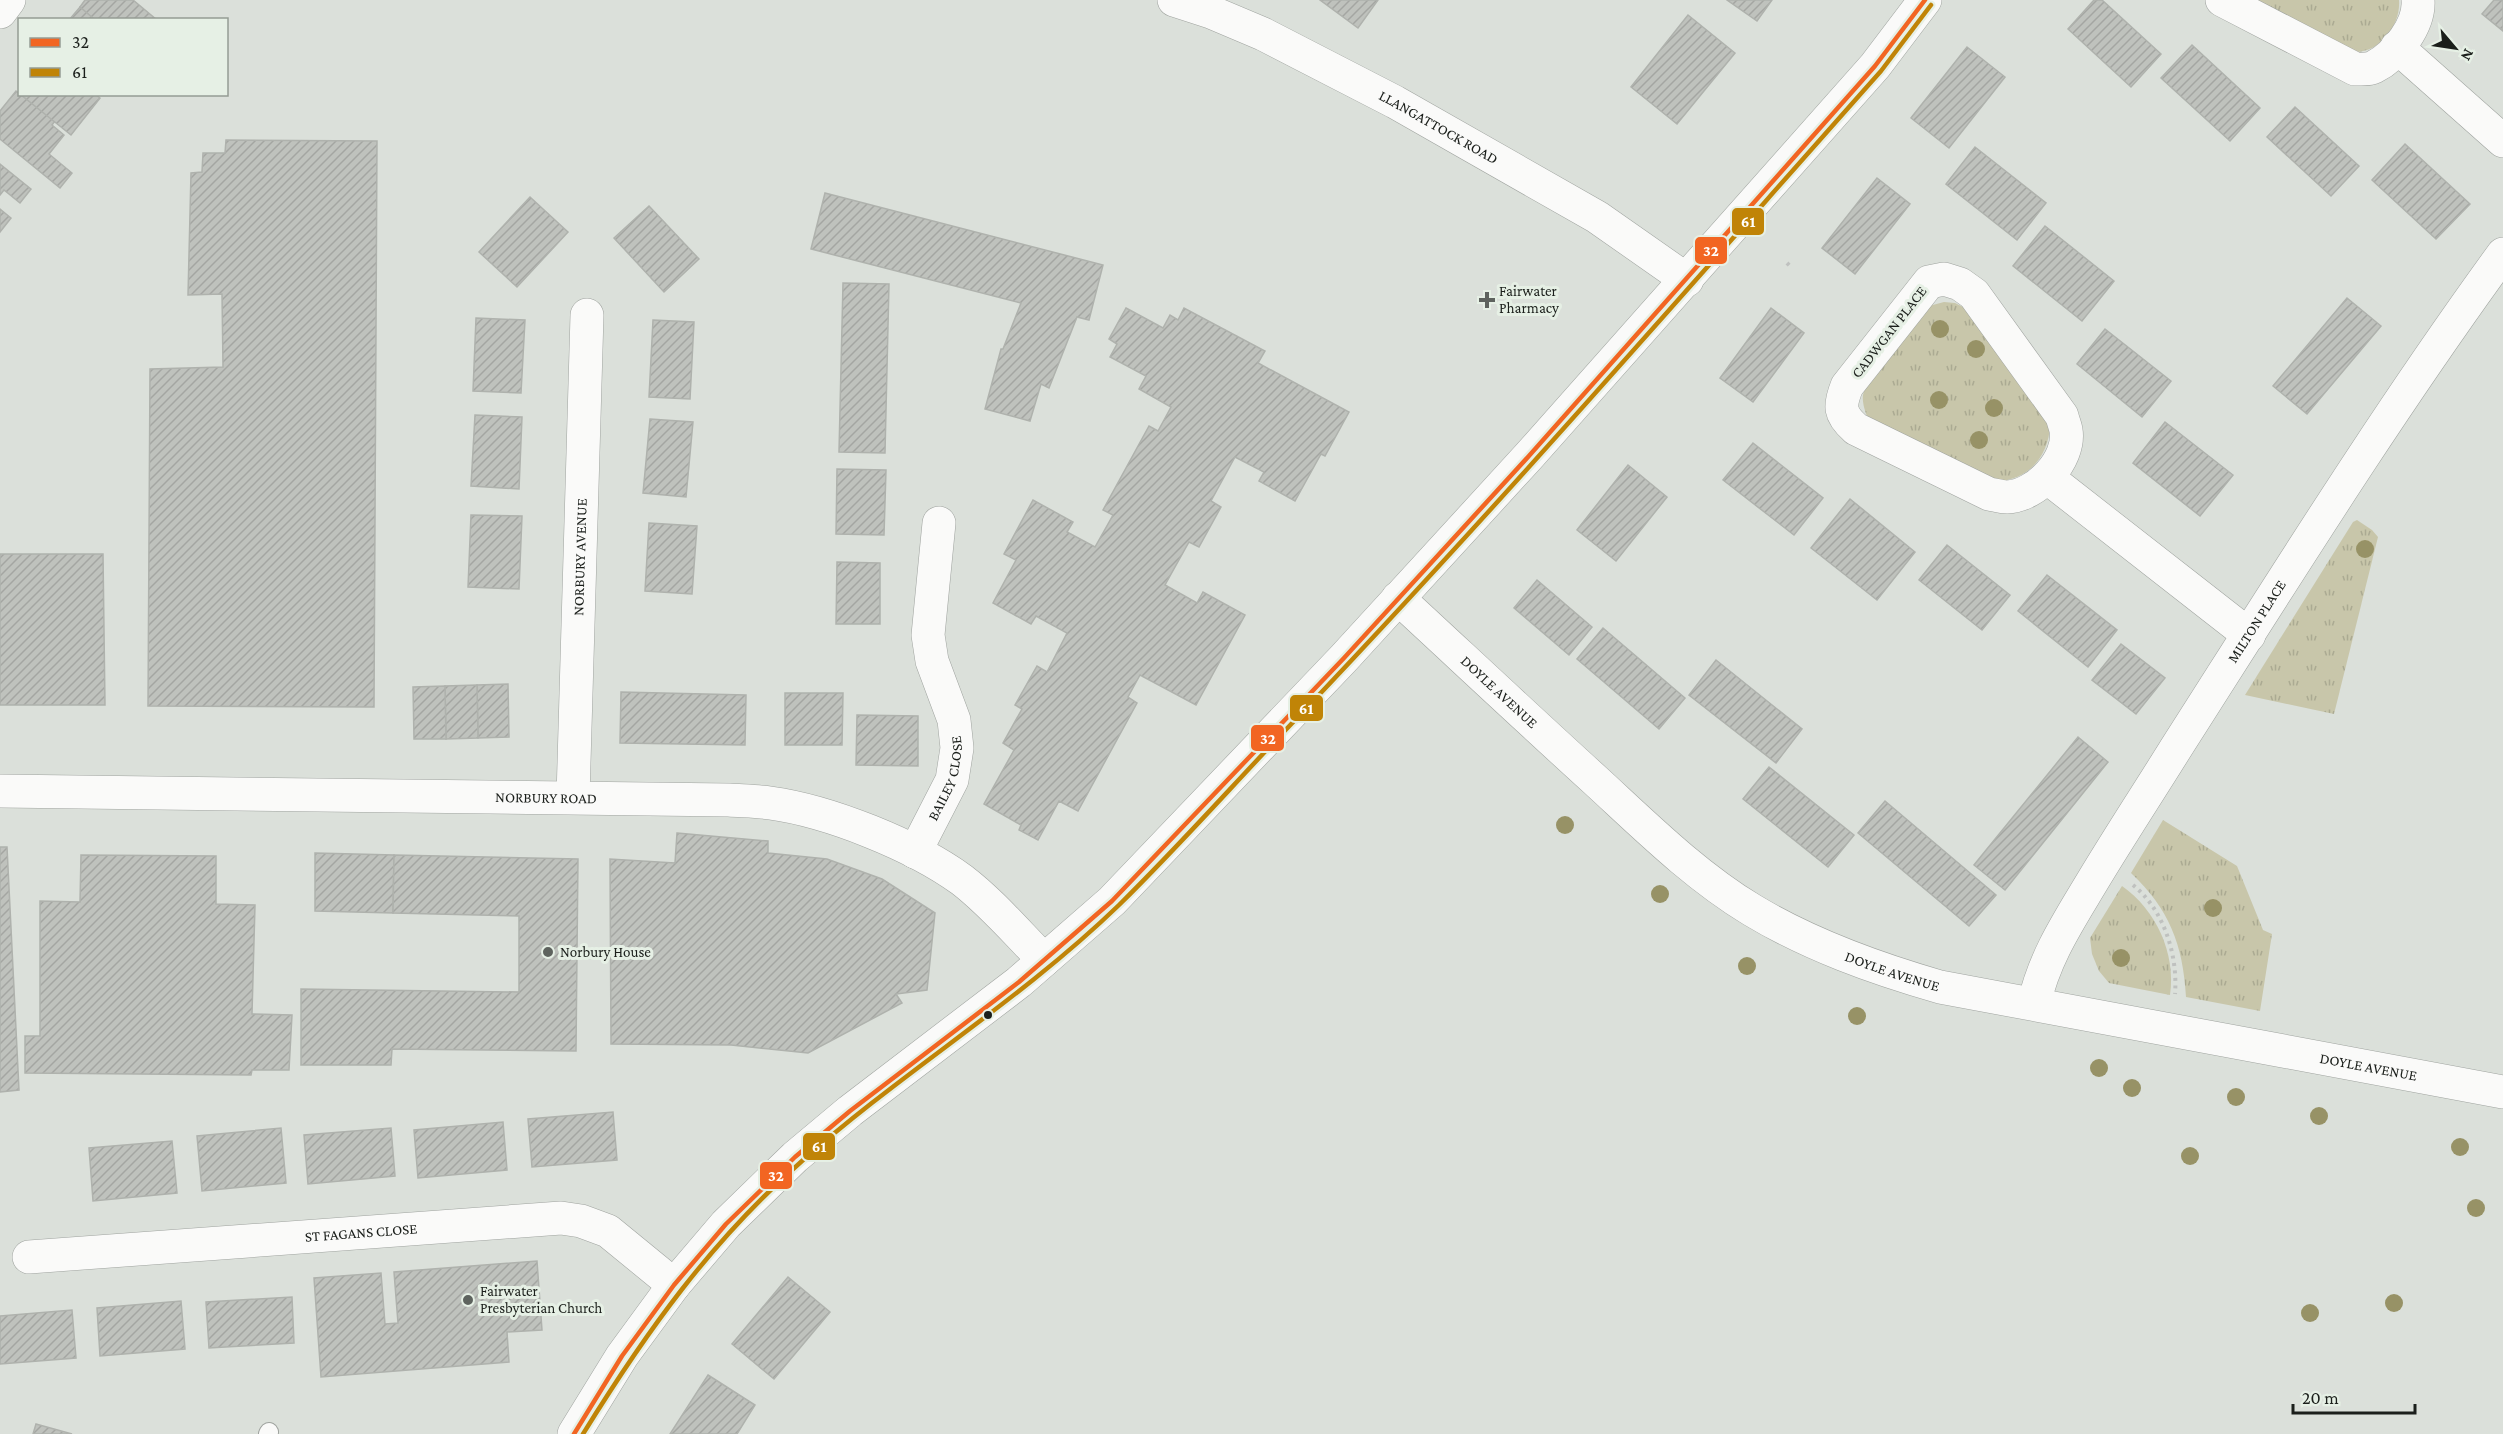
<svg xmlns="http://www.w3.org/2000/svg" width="2503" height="1434" font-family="'Crimson Pro',serif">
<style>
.grass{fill:url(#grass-tufts)}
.building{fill:url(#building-hatch);stroke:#afb2ad;stroke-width:1.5}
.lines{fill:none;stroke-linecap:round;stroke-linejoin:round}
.lane-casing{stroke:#9fa39f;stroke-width:20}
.street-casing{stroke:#9fa39f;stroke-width:34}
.secondary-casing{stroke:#9fa39f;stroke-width:34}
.path{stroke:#bfc1bf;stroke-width:4;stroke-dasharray:3 4.5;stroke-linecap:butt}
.lane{stroke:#fafaf9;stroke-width:18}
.street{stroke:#fafaf9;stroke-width:33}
.secondary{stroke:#fafaf9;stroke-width:33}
.bus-1-casing{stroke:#e6f0e5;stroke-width:9}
.bus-2-casing{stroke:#e6f0e5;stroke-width:9}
.bus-1{stroke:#f26522;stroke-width:4.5}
.bus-2{stroke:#c08407;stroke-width:4.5}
.tree{fill:#979266}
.poi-dot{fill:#5e635e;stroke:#e6f0e5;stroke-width:2}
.bus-dot{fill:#1b1f1b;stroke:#e6f0e5;stroke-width:2}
.labels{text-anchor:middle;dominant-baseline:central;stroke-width:6;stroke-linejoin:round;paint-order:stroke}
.street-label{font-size:15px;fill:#1b1f1b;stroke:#e6f0e5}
.poi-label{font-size:15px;fill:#1b1f1b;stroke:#e6f0e5;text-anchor:start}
.line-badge{stroke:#e6f0e5;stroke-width:2}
.badge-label{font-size:16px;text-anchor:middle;font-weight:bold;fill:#fff}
</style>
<defs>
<pattern id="grass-tufts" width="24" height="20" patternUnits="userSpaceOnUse" patternTransform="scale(1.5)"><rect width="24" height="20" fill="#c8c6aa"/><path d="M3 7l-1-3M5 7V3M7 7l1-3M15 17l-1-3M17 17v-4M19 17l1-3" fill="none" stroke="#abaa92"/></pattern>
<pattern id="building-hatch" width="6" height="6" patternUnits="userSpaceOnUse" patternTransform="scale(1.5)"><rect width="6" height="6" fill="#bfc2bd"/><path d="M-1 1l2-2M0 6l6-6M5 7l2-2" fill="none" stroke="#a4a6a2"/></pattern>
</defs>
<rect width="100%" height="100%" fill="#dbe0da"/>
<g class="grass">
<path d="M 2254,0 L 2399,0 C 2401,25 2380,53 2354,52 Z"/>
<path d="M 1944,302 L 1955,303 L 1965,308 L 2050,425 C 2049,456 2028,481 1996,481 L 1868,418 C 1865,412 1862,402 1863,395 C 1867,375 1914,325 1929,306 Z"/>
<path d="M 2357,520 L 2372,530 L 2378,537 L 2334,714 L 2245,695 L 2353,522 Z"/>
<path d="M 2163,820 L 2237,866 L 2263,930 L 2272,934 L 2260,1011 L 2186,997 C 2183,944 2169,909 2131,873 Z"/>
<path d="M 2122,886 C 2156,910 2176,953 2170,995 L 2109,983 L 2099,971 L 2092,954 L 2090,938 Z"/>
</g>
<g class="building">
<path d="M 85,0 L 133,0 L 157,20 L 95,20 L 80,7 Z"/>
<path d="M 1320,0 L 1378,0 L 1358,28 Z"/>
<path d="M 1727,0 L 1772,0 L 1757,21 Z"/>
<path d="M 2094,0 L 2102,0 L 2161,54 L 2131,87 L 2068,29 Z"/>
<path d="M 2494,0 L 2503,0 L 2503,31 L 2482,14 Z"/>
<path d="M 80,7 L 95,20 L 69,20 Z"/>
<path d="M 1688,15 L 1735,53 L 1677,124 L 1631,87 Z"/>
<path d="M 2192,45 L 2260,108 L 2230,141 L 2161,78 Z"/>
<path d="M 1967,47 L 2005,77 L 1949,148 L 1911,118 Z"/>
<path d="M 16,91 L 55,121 L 52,125 L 64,135 L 49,154 L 72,173 L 60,188 L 0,139 L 0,111 Z"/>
<path d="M 20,94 L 95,94 L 100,98 L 71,135 Z"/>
<path d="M 2295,107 L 2359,166 L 2331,196 L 2267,137 Z"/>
<path d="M 226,140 L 377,141 L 374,707 L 148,706 L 150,369 L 223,367 L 222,294 L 188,295 L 191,173 L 202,172 L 203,153 L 225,153 Z"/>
<path d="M 2405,144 L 2470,204 L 2436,239 L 2372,180 Z"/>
<path d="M 1975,147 L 2046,203 L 2017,240 L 1946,184 Z"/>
<path d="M 0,164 L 31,189 L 20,203 L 4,190 L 0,195 Z"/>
<path d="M 1877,178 L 1910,204 L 1855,274 L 1822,248 Z"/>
<path d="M 825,193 L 1103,265 L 1089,320 L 1077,317 L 1049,388 L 1041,384 L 1030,421 L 985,409 L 1001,349 L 1003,349 L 1021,303 L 811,249 Z"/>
<path d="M 530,197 L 568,232 L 517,287 L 479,252 Z"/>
<path d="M 649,206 L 699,259 L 664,292 L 614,238 Z"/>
<path d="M 0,209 L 11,218 L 0,232 Z"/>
<path d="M 2045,226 L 2114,281 L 2082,321 L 2013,266 Z"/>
<path d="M 843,283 L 889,284 L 885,453 L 839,452 Z"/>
<path d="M 2347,298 L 2381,326 L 2307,414 L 2273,386 Z"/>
<path d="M 1126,308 L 1163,328 L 1170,315 L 1178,320 L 1184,308 L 1265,351 L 1258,363 L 1349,412 L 1325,456 L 1321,454 L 1295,501 L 1259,481 L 1264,472 L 1235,457 L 1211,501 L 1221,507 L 1199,547 L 1189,542 L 1165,585 L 1197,603 L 1203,592 L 1245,615 L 1196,705 L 1140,675 L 1128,697 L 1137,703 L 1078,811 L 1059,801 L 1038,840 L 1019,830 L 1021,825 L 984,804 L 1014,750 L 1003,743 L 1022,709 L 1015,705 L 1037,666 L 1047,672 L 1067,633 L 1036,616 L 1031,624 L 993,603 L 1016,560 L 1004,554 L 1033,500 L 1073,522 L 1067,532 L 1095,547 L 1113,515 L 1103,510 L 1149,426 L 1158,431 L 1171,407 L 1139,389 L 1146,376 L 1110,357 L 1117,344 L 1109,339 Z"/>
<path d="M 1771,308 L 1804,333 L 1753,402 L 1720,378 Z"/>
<path d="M 476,318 L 525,320 L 521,393 L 473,391 Z"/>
<path d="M 653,320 L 694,322 L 690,399 L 649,397 Z"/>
<path d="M 2105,329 L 2171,381 L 2142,417 L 2077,364 Z"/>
<path d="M 475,415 L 522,417 L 519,489 L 471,486 Z"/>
<path d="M 650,419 L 693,422 L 686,497 L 643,493 Z"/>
<path d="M 2165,422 L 2233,475 L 2200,516 L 2133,463 Z"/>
<path d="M 1753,443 L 1823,498 L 1794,535 L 1723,480 Z"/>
<path d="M 1628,465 L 1667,497 L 1616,561 L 1577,530 Z"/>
<path d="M 837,469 L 886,470 L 884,535 L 836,534 Z"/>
<path d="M 1850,499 L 1915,552 L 1877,600 L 1811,548 Z"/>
<path d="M 471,515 L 522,516 L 519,589 L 468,587 Z"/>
<path d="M 649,523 L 697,526 L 692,594 L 645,591 Z"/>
<path d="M 1947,545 L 2010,595 L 1982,630 L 1919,580 Z"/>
<path d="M 0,554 L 103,554 L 105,705 L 0,705 Z"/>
<path d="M 837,562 L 880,563 L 880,624 L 836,624 Z"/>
<path d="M 2047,575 L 2117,630 L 2088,667 L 2018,611 Z"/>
<path d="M 1537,580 L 1592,627 L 1569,655 L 1514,608 Z"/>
<path d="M 1603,628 L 1685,698 L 1659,729 L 1577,659 Z"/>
<path d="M 2121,644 L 2165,678 L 2136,714 L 2092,680 Z"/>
<path d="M 1716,660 L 1802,729 L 1776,763 L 1689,695 Z"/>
<path d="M 508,684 L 509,737 L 478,738 L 477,685 Z"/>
<path d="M 477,685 L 478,738 L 446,739 L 445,686 Z"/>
<path d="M 445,686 L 446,739 L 414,739 L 413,687 Z"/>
<path d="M 621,692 L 746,695 L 745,745 L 620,743 Z"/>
<path d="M 785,693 L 843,693 L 842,745 L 785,745 Z"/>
<path d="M 857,715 L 918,716 L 918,766 L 856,765 Z"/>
<path d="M 2078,737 L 2108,762 L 2005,890 L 1974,865 Z"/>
<path d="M 1769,767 L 1854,835 L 1828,867 L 1743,799 Z"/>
<path d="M 1885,801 L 1996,895 L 1969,926 L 1858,833 Z"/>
<path d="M 677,833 L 768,841 L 768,853 L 827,859 L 882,879 L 935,913 L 927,990 L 896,994 L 902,1003 L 808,1053 L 731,1045 L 611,1044 L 610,859 L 675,863 Z"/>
<path d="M 0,847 L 7,847 L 19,1090 L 0,1092 Z"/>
<path d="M 315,853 L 394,855 L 393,913 L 315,911 Z"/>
<path d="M 81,855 L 216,856 L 216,904 L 255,905 L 252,1014 L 292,1015 L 289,1070 L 252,1070 L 251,1075 L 25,1073 L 25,1036 L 40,1036 L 40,901 L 80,902 Z"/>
<path d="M 394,855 L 578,859 L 576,1051 L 392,1049 L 391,1065 L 301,1065 L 301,989 L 519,992 L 519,916 L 393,913 Z"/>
<path d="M 613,1112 L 617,1160 L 532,1167 L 528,1119 Z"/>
<path d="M 503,1122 L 507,1170 L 418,1178 L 414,1130 Z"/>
<path d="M 281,1128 L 286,1183 L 202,1191 L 197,1136 Z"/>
<path d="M 391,1128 L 395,1176 L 308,1184 L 304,1135 Z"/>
<path d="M 172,1141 L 177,1193 L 93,1201 L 89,1148 Z"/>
<path d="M 537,1261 L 542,1330 L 507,1332 L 509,1362 L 321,1377 L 314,1278 L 381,1273 L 385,1324 L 398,1323 L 394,1272 Z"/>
<path d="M 788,1277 L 830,1312 L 774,1379 L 732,1344 Z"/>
<path d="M 292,1297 L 294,1343 L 209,1348 L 206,1302 Z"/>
<path d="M 181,1301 L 185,1349 L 100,1356 L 97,1308 Z"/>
<path d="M 72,1310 L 76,1358 L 0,1364 L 0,1316 Z"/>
<path d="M 708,1375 L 755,1405 L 737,1434 L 670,1434 Z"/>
<path d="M 36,1424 L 72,1434 L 33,1434 Z"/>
</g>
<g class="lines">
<defs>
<path id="lane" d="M 268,1434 L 269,1432"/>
<g id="street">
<path id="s1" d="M 1174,0 L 1211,12 L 1263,34 L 1395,102 L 1597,217 L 1687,280"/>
<path d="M 2222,0 L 2355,69 C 2361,69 2368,70 2374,67 C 2396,56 2420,25 2418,0"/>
<path d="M 0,12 L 9,0"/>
<path d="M 2397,47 L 2503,141"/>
<path d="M 1944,279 L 1960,284 L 1974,294 L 2062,416 C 2063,421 2065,425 2066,430 C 2071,460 2036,496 2007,497 C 2001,497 1995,495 1989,494 L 1856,429 C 1839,414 1839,406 1847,386 L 1929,282 Z"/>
<path d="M 2048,478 L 2249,635"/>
<path id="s2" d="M 1398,598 C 1464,659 1529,720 1595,780 C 1644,825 1694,875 1752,910 C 1810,945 1874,968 1940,987 L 2503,1092"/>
<path id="s3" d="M 0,791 L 729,800 C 743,801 757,801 770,803 C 829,811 914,845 962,880 C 992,903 1017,933 1044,960"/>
<path id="s4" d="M 573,797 L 587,315"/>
<path id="s5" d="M 915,852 L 952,780 L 957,748 L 954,720 L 932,661 L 928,635 L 939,523"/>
<path id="s6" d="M 2034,1004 C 2044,958 2068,922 2092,882 C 2119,837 2148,793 2176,748 C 2282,582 2387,413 2503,254"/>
<path id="s7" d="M 29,1257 L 561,1218 L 581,1221 L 608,1231 L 674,1285"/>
</g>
<path id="secondary" d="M 574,1434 L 622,1356 L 674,1285 L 726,1224 L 795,1157 L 850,1111 L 1019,982 L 1112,901 L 1344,658 L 1528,457 L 1875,66 L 1925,0"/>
</defs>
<use href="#lane" class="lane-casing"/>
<use href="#street" class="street-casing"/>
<use href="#secondary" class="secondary-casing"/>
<g class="path">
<path d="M 1787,263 L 1790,266"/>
<path d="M 2133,885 C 2164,910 2178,955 2175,994"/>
</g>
<use href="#lane" class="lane"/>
<use href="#street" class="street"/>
<use href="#secondary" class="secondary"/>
<defs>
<path id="bus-1" d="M 574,1434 L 622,1356 L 674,1285 L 726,1224 L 795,1157 L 850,1111 L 1019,982 L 1112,901 L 1344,658 L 1528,457 L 1875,66 L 1925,0"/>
<path id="bus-2" d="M 583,1434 C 646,1332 711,1241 802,1161 C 903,1071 1021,1000 1119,905 C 1173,852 1224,795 1276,740 C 1484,523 1681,296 1881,71 L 1931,5"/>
</defs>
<use href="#bus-1" class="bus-1-casing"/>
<use href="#bus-2" class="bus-2-casing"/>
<use href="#bus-1" class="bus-1"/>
<use href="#bus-2" class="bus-2"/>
</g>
<g class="tree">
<circle cx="1940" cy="329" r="9"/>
<circle cx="1976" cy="349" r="9"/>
<circle cx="1939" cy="400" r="9"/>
<circle cx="1994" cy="408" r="9"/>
<circle cx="1979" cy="440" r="9"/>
<circle cx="2365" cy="549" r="9"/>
<circle cx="1565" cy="825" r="9"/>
<circle cx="1660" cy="894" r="9"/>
<circle cx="2213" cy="908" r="9"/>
<circle cx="2121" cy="958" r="9"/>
<circle cx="1747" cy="966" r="9"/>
<circle cx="1857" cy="1016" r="9"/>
<circle cx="2099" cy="1068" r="9"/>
<circle cx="2132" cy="1088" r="9"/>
<circle cx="2236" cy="1097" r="9"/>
<circle cx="2319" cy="1116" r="9"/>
<circle cx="2460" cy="1147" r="9"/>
<circle cx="2190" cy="1156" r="9"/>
<circle cx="2476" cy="1208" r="9"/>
<circle cx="2394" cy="1303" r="9"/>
<circle cx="2310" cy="1313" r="9"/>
</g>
<g class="poi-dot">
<path d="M1484 291h6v6h6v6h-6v6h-6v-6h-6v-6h6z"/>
<circle cx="548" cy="952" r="6"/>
<circle cx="468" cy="1300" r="6"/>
</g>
<circle class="bus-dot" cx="988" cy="1015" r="5"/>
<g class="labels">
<g class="street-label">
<text stroke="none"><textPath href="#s1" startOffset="294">LLANGATTOCK ROAD</textPath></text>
<text transform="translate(1889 332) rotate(-52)">CADWGAN PLACE</text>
<text stroke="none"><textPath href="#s4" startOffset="240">NORBURY AVENUE</textPath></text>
<text stroke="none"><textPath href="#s6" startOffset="444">MILTON PLACE</textPath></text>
<text stroke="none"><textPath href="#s2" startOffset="138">DOYLE AVENUE</textPath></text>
<text stroke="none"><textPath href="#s5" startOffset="81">BAILEY CLOSE</textPath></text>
<text stroke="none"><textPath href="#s3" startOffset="546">NORBURY ROAD</textPath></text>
<text stroke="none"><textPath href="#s2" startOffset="626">DOYLE AVENUE</textPath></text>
<text stroke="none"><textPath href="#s2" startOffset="1112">DOYLE AVENUE</textPath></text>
<text stroke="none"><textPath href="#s7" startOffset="333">ST FAGANS CLOSE</textPath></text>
</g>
<g class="poi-label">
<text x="1499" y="291">Fairwater<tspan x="1499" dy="17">Pharmacy</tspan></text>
<text x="560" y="952">Norbury House</text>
<text x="480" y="1291">Fairwater<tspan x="480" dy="17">Presbyterian Church</tspan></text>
</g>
</g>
<g class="line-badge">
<rect x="1731" y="207" width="34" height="29" rx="6" fill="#c08407"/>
<rect x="1694" y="236" width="34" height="29" rx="6" fill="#f26522"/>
<rect x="1289" y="694" width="35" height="28" rx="6" fill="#c08407"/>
<rect x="1250" y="724" width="35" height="28" rx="6" fill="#f26522"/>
<rect x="802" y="1132" width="34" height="29" rx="6" fill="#c08407"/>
<rect x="759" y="1161" width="34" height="29" rx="6" fill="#f26522"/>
</g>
<g class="badge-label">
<text x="1748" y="227">61</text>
<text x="1711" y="256">32</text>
<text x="1306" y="714">61</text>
<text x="1268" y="744">32</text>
<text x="819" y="1152">61</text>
<text x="776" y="1181">32</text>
</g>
<rect x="18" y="18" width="210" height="78" fill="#e6f0e5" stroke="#959c94" stroke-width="1.5"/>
<rect x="30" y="38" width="30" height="9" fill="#f26522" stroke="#959c94" stroke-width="1.5"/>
<text x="72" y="48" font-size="18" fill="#1b1f1b">32</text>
<rect x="30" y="68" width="30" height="9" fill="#c08407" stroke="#959c94" stroke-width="1.5"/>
<text x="72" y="78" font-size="18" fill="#1b1f1b">61</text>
<g transform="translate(2455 48) rotate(119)" stroke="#e6f0e5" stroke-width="4.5" paint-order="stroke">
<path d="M0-4.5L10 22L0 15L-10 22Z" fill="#1b1f1b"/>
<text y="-9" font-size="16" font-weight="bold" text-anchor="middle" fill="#1b1f1b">N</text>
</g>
<path d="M2293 1404v9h122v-9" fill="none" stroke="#1b1f1b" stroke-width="3"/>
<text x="2302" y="1404" font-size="18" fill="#1b1f1b" stroke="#e6f0e5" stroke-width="4.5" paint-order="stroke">20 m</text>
</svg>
